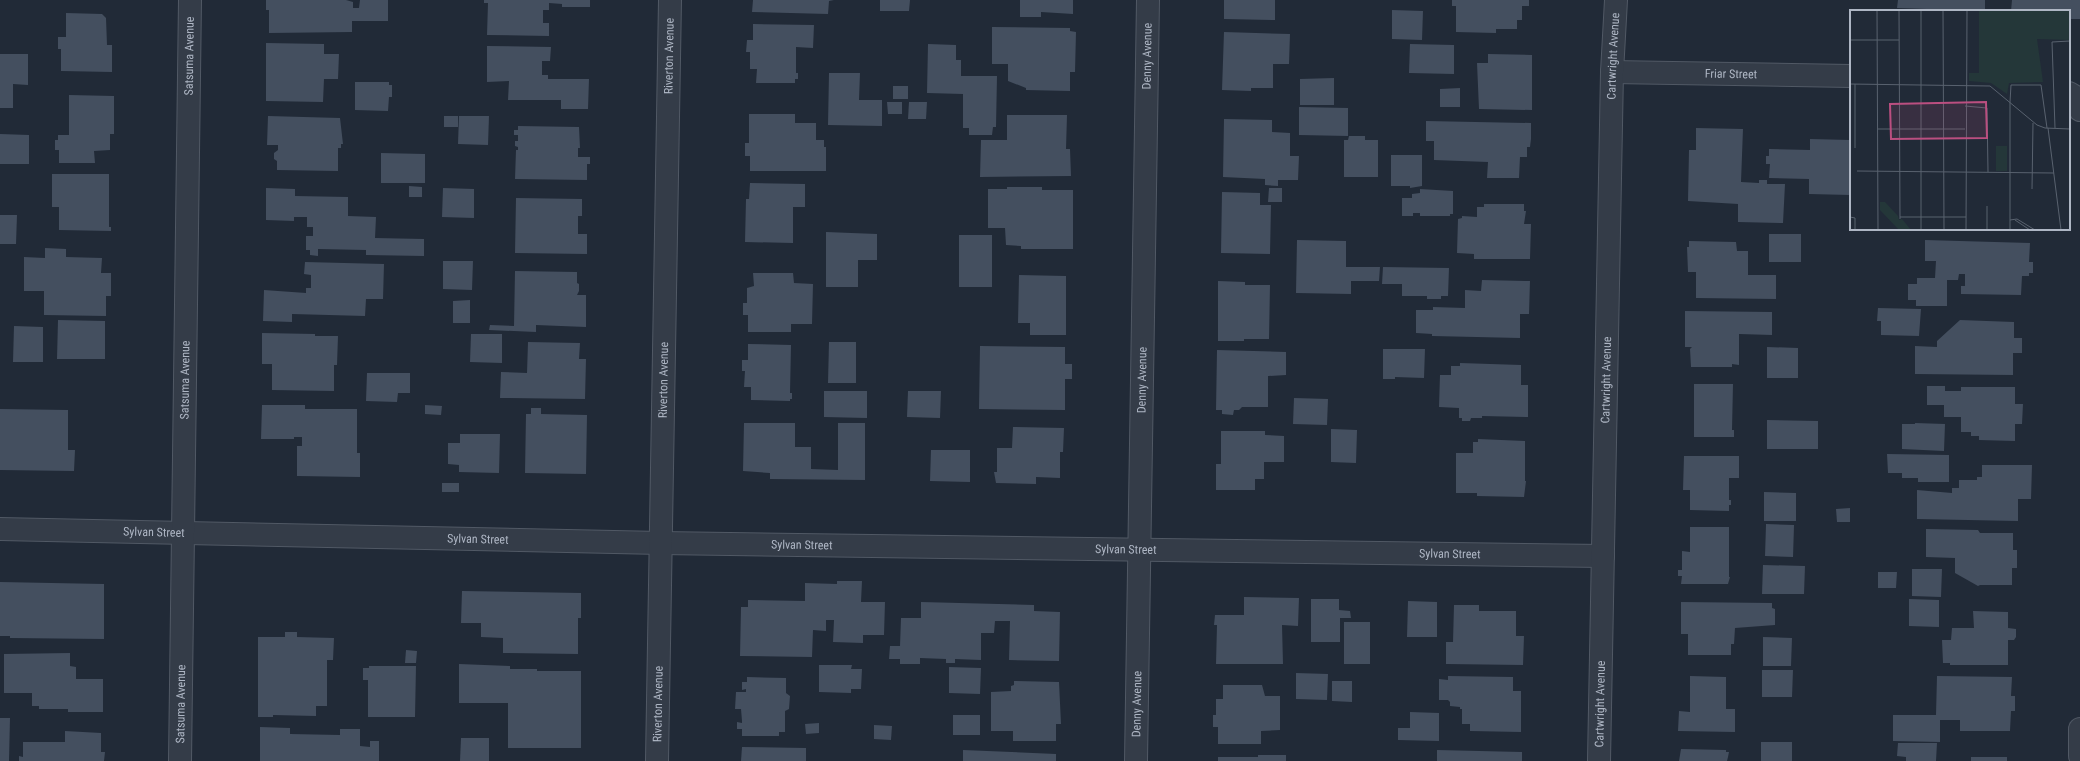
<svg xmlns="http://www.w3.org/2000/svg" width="2080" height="761" font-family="'Roboto Condensed',sans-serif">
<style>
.building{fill:#444f5f}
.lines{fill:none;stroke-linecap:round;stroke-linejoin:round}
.minor-casing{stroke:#515965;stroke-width:24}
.minor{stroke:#343c48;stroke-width:22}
.labels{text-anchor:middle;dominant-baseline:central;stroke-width:3;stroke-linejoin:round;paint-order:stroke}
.street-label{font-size:12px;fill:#aeb6c4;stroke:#1a212c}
.inset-road{fill:none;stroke:#59626f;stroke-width:1}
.view{fill:#bb4f80;fill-opacity:0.15;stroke:#bb4f80;stroke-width:2}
.inset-edge{fill:none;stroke:#aeb6c4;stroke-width:2}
</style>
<rect width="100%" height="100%" fill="#212a37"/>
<g class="building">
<path d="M 266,0 L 346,0 L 353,2 L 353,8 L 359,8 L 360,0 L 388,0 L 388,21 L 352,21 L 352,32 L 269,33 L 269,10 L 266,10 Z"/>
<path d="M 484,0 L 590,0 L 590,7 L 562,7 L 562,4 L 549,3 L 549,10 L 543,10 L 543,23 L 549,23 L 549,36 L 487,35 L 488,3 L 484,3 Z"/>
<path d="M 753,0 L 834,0 L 829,1 L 828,14 L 752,12 Z"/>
<path d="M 880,0 L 910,0 L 909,11 L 880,11 Z"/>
<path d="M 1020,0 L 1073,0 L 1073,14 L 1041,12 L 1041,17 L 1020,17 Z"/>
<path d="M 1224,0 L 1275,0 L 1275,20 L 1224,19 Z"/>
<path d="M 1452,0 L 1529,0 L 1529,6 L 1522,6 L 1522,20 L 1517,20 L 1517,29 L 1496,29 L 1496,33 L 1456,32 L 1456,6 L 1452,6 Z"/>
<path d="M 1898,0 L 1985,0 L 1985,11 L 1897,8 Z"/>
<path d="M 2012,0 L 2080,0 L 2080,19 L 2069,19 L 2069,11 L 2011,11 Z"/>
<path d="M 1392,10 L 1423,11 L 1422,40 L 1392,39 Z"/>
<path d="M 66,13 L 102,14 L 106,18 L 107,45 L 112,45 L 112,72 L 61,71 L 61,49 L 58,49 L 58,37 L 66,37 Z"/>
<path d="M 753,24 L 814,25 L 813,48 L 796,47 L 796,73 L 798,73 L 798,79 L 795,79 L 795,83 L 756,83 L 757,69 L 750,69 L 750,52 L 746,52 L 747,40 L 753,40 Z"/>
<path d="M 992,27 L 1070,28 L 1070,31 L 1076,32 L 1075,72 L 1070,72 L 1070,91 L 1026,90 L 1026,88 L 1008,81 L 1008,64 L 992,64 Z"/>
<path d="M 1224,32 L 1290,34 L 1289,64 L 1273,64 L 1273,88 L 1251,88 L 1251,91 L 1222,90 Z"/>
<path d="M 266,43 L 324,44 L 324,54 L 339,54 L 338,79 L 324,79 L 323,102 L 266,101 Z"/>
<path d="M 928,44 L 956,45 L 956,60 L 961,60 L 961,76 L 997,76 L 996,127 L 993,127 L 992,135 L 969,135 L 969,128 L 963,128 L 963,94 L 927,93 Z"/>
<path d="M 1410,44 L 1454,45 L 1454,74 L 1409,73 Z"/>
<path d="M 487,46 L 551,47 L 550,61 L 542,61 L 542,75 L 548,75 L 548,79 L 589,79 L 588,109 L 561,109 L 561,100 L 508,100 L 509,81 L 487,82 Z"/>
<path d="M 0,54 L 28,54 L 28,85 L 13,84 L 13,108 L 0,108 Z"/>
<path d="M 1488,54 L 1532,55 L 1532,110 L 1479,109 L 1477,63 L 1488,63 Z"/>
<path d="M 829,73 L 860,73 L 859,100 L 882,100 L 882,126 L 828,125 Z"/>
<path d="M 1334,78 L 1334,105 L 1300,105 L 1300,79 Z"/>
<path d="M 355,82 L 389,82 L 389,85 L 392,85 L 392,97 L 389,97 L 388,111 L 355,110 Z"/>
<rect x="893" y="86" width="15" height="13"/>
<path d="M 1460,88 L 1460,107 L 1440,107 L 1440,89 Z"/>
<path d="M 69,95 L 114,96 L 114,134 L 110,134 L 110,150 L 94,151 L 95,163 L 59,163 L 59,150 L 55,150 L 55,140 L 58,140 L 58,135 L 69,135 Z"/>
<path d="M 887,102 L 902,102 L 902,114 L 888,114 Z"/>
<path d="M 909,102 L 927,102 L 926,119 L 908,119 Z"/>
<path d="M 1299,107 L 1348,108 L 1348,136 L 1299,135 Z"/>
<path d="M 749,114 L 795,114 L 795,123 L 816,123 L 816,140 L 824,140 L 824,147 L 826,147 L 826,171 L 750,171 L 750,156 L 745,156 L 745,143 L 749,143 Z"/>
<path d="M 1007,115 L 1067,115 L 1066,149 L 1070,149 L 1071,176 L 980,177 L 981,140 L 1007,140 Z"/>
<path d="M 268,116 L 340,118 L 343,144 L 341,144 L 341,148 L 338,148 L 338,171 L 277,170 L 277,161 L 274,159 L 274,153 L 278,150 L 278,145 L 267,145 Z"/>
<rect x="444" y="116" width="14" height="11"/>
<path d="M 459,116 L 489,116 L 488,145 L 458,144 Z"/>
<path d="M 1224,119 L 1272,120 L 1272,132 L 1290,133 L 1290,156 L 1299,156 L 1298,180 L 1278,180 L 1278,186 L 1265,185 L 1265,179 L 1223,177 Z"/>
<path d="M 1426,121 L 1531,123 L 1531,139 L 1530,147 L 1527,147 L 1527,157 L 1520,157 L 1519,178 L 1487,178 L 1488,162 L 1434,160 L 1434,141 L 1426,141 Z"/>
<path d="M 518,126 L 579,127 L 580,148 L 578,148 L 578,157 L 590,157 L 590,164 L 587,164 L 587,180 L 515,179 L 516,150 L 518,150 L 518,147 L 515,146 L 515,141 L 518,141 L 518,135 L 514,135 L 514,130 L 518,130 Z"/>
<path d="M 1696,128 L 1743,129 L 1741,182 L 1759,183 L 1759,180 L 1767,180 L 1767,184 L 1785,184 L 1783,223 L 1738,222 L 1738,204 L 1688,201 L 1689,150 L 1696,150 Z"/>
<path d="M 0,134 L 29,135 L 29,164 L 0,164 Z"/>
<path d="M 1349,136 L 1365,136 L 1365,140 L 1378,140 L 1378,177 L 1344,177 L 1344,140 L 1348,140 Z"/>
<path d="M 1810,139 L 1850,140 L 1850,195 L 1809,194 L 1809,179 L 1769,178 L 1770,164 L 1766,164 L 1766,156 L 1769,156 L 1769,149 L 1810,150 Z"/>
<path d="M 381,153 L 425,154 L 425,183 L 381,183 Z"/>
<path d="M 1391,155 L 1422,155 L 1422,186 L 1410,188 L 1410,186 L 1391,186 Z"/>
<path d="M 52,174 L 109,174 L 109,227 L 111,227 L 111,231 L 59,230 L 59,207 L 52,207 Z"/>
<path d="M 750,183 L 805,184 L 805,207 L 793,207 L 793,243 L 745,242 L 746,199 L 749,199 Z"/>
<path d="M 409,186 L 422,187 L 422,197 L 409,197 Z"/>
<path d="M 1007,187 L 1042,187 L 1042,190 L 1073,190 L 1073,249 L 1021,249 L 1021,246 L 1006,245 L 1005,228 L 988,228 L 988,189 L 1007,189 Z"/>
<path d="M 266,188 L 295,189 L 295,196 L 348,197 L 348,216 L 376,217 L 375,238 L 424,239 L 424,256 L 366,255 L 366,250 L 318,249 L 318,256 L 310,255 L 310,250 L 306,250 L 306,236 L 313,236 L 313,227 L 307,227 L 307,217 L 294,217 L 294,221 L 266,220 Z"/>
<path d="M 443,188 L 474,189 L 474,218 L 442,217 Z"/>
<path d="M 1269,188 L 1282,188 L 1282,202 L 1268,202 Z"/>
<path d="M 1420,189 L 1453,191 L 1453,214 L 1450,214 L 1450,216 L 1420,216 L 1420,213 L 1413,213 L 1413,216 L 1402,216 L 1402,198 L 1412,198 L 1412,194 L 1420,193 Z"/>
<path d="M 1222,192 L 1260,193 L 1260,205 L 1271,205 L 1270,254 L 1221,253 Z"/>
<path d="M 516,198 L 582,199 L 582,216 L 578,216 L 578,234 L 587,234 L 587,254 L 515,253 Z"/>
<path d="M 1484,204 L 1524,204 L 1524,211 L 1526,211 L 1524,224 L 1531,224 L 1530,259 L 1474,259 L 1474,254 L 1457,253 L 1458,219 L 1462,218 L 1462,216 L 1477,217 L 1477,207 L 1484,207 Z"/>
<path d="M 0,215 L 17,215 L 16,244 L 0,244 Z"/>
<path d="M 826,232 L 877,234 L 877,260 L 858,260 L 858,287 L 826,287 Z"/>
<rect x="1769" y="234" width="32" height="28"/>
<rect x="959" y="235" width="33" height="52"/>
<path d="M 1297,240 L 1346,241 L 1346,267 L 1380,267 L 1379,281 L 1351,281 L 1351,294 L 1296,293 Z"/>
<path d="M 1925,240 L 2030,243 L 2029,262 L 2033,262 L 2033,273 L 2029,273 L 2029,276 L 2022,276 L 2021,295 L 1961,294 L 1961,286 L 1965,286 L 1965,274 L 1959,274 L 1958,280 L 1947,280 L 1947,306 L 1916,306 L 1916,300 L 1908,300 L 1908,284 L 1917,284 L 1917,278 L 1935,278 L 1936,261 L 1925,261 Z"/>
<path d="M 1689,241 L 1736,242 L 1737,251 L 1748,251 L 1748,275 L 1776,275 L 1776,299 L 1696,298 L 1696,272 L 1688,272 L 1687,247 L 1689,247 Z"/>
<path d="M 45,248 L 66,249 L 66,257 L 102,258 L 101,273 L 111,273 L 111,296 L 106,296 L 106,316 L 44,315 L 44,291 L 24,291 L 24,257 L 45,258 Z"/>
<path d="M 443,261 L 473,261 L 472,290 L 443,289 Z"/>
<path d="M 305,262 L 384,264 L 383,299 L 366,299 L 365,316 L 292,314 L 292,322 L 263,321 L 264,290 L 306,293 L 306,288 L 311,288 L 311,275 L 304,274 Z"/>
<path d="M 1383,267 L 1449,268 L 1448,296 L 1441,296 L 1441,299 L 1427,299 L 1427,296 L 1402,296 L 1402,284 L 1382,284 Z"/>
<path d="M 515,271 L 577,272 L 577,283 L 579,284 L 579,291 L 577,295 L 586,295 L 586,327 L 536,325 L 536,332 L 489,330 L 490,325 L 514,326 Z"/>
<path d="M 753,273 L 793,273 L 794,283 L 813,284 L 812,324 L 791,324 L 791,332 L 748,332 L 748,315 L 743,315 L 743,303 L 747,303 L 747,288 L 754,286 Z"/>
<path d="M 1019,275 L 1066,276 L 1066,335 L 1030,335 L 1030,323 L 1018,323 Z"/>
<path d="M 1482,280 L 1530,281 L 1529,314 L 1520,314 L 1520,338 L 1432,336 L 1432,334 L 1416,333 L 1416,310 L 1433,310 L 1433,307 L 1465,308 L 1465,290 L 1481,291 Z"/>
<path d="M 1218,281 L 1245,282 L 1245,285 L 1270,285 L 1269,339 L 1244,339 L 1244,341 L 1218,341 Z"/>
<path d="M 470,300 L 470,323 L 453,323 L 453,301 Z"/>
<path d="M 1878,308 L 1921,309 L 1919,336 L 1881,335 L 1881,321 L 1877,321 Z"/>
<path d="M 1685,311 L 1772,312 L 1772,335 L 1739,334 L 1739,365 L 1732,364 L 1732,367 L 1691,367 L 1690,349 L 1692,347 L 1685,347 Z"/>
<path d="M 58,320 L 105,321 L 105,359 L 57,359 Z"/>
<path d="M 1960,320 L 2014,322 L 2014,338 L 2022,338 L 2022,353 L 2013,353 L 2013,375 L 1915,374 L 1915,346 L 1937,347 L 1937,341 Z"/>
<path d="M 14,326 L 43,327 L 43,362 L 13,362 Z"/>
<path d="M 262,333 L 315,334 L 315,336 L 338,336 L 337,365 L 334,365 L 334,391 L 272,390 L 272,364 L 262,364 Z"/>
<path d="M 471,334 L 502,334 L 502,363 L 470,362 Z"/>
<path d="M 528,342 L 580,343 L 579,359 L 586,359 L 585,399 L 500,398 L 501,372 L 527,373 Z"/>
<path d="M 829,342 L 856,342 L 856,383 L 828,383 Z"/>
<path d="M 748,344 L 791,345 L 790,393 L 792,393 L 792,399 L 790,399 L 790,401 L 751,400 L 751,387 L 744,387 L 745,371 L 742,371 L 742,360 L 748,360 Z"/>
<path d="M 980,346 L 1065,347 L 1065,364 L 1072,364 L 1072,379 L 1065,379 L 1065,410 L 979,409 Z"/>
<path d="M 1767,347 L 1798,348 L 1798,378 L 1767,378 Z"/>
<path d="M 1383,349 L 1425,349 L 1424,378 L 1395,377 L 1395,379 L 1383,379 Z"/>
<path d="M 1217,350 L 1286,352 L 1286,375 L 1268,376 L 1268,407 L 1242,407 L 1239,410 L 1234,410 L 1233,415 L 1222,414 L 1222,410 L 1216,410 Z"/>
<path d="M 1460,363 L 1521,365 L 1521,385 L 1528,385 L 1528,417 L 1482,416 L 1482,418 L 1471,418 L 1470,421 L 1462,421 L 1462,418 L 1459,418 L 1459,408 L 1439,407 L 1440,375 L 1451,375 L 1451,366 L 1460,366 Z"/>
<path d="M 367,373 L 410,373 L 410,393 L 398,393 L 397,402 L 366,401 Z"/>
<path d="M 1694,384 L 1733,384 L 1732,430 L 1734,430 L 1734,437 L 1694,437 Z"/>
<path d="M 1927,386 L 1945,386 L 1945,391 L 1961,391 L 1961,387 L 2015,387 L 2015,404 L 2023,404 L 2022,424 L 2015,424 L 2015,441 L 1979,440 L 1979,436 L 1971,436 L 1971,432 L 1961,432 L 1961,417 L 1944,417 L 1944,405 L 1927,405 Z"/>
<path d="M 824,391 L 867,391 L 867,418 L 824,417 Z"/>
<path d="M 908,391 L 941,391 L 940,418 L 907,417 Z"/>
<path d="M 1294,398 L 1328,399 L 1327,425 L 1293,424 Z"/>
<path d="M 262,405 L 305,405 L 305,409 L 357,409 L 357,453 L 360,453 L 360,477 L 297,476 L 297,446 L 302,446 L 302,437 L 294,437 L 294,439 L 261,439 Z"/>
<path d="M 425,405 L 442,406 L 441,415 L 425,414 Z"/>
<path d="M 531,408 L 541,408 L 541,414 L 587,415 L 586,474 L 525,473 L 526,414 L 531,414 Z"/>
<path d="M 0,409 L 68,410 L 68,450 L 75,450 L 74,471 L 0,470 Z"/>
<path d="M 1767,420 L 1818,421 L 1818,449 L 1767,449 Z"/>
<path d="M 744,423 L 795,423 L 795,447 L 811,447 L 811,469 L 838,470 L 838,423 L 865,423 L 865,480 L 770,479 L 770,473 L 743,471 Z"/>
<path d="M 1915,423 L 1945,424 L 1944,451 L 1902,449 L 1902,424 L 1915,424 Z"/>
<path d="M 1013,427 L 1064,428 L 1063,452 L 1060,452 L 1060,478 L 1036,477 L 1036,484 L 996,483 L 994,472 L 997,472 L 997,448 L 1012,448 Z"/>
<path d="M 1331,429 L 1357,430 L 1356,463 L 1331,462 Z"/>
<path d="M 1221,431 L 1265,431 L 1265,435 L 1284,436 L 1284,462 L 1264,462 L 1264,479 L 1255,479 L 1255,490 L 1216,490 L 1216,464 L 1221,464 Z"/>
<path d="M 460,434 L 500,434 L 499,473 L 459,472 L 459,465 L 448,464 L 448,443 L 460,443 Z"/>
<path d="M 1478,439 L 1525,441 L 1525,481 L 1526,481 L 1524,497 L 1477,496 L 1477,493 L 1456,493 L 1456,453 L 1473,453 L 1473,442 L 1478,442 Z"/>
<path d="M 931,450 L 970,450 L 970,482 L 930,481 Z"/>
<path d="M 1887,454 L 1949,455 L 1949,482 L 1918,482 L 1918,478 L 1902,478 L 1902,473 L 1888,473 Z"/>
<path d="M 1684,456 L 1739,456 L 1739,478 L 1729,478 L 1729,500 L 1731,500 L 1731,505 L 1729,505 L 1729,511 L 1690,510 L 1690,490 L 1683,490 Z"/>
<path d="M 1982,465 L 2032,465 L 2031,499 L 2018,499 L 2018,521 L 1917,519 L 1917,490 L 1952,493 L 1952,488 L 1959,488 L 1959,480 L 1977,480 L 1977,477 L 1982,477 Z"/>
<rect x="442" y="483" width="17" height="9"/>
<path d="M 1764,492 L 1796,493 L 1796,521 L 1764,521 Z"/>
<path d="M 1850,508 L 1850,522 L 1837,522 L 1836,509 Z"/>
<path d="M 1766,524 L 1794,525 L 1793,557 L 1765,556 Z"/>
<path d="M 1690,527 L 1729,527 L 1729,577 L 1730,577 L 1728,584 L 1681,584 L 1682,576 L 1678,576 L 1678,570 L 1682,570 L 1682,551 L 1690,552 Z"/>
<path d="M 1926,529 L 1978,530 L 1980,533 L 2013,533 L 2013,550 L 2017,550 L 2017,568 L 2012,568 L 2012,585 L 1980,585 L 1978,586 L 1955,573 L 1955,558 L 1926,557 Z"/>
<path d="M 1763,565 L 1805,566 L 1804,594 L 1762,594 Z"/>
<path d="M 1912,569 L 1942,569 L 1941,597 L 1912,596 Z"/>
<path d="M 1878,572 L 1897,572 L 1896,588 L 1878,588 Z"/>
<path d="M 837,581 L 862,581 L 861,602 L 885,602 L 884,635 L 863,635 L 863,643 L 833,642 L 834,620 L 826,620 L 826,631 L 813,630 L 812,657 L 740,656 L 741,607 L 748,607 L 748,600 L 805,601 L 805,583 L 837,584 Z"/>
<path d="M 0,582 L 104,584 L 104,639 L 10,638 L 10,636 L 0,636 Z"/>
<path d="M 462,591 L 581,593 L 581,618 L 578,618 L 578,654 L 503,653 L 503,638 L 481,637 L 481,623 L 461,623 Z"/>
<path d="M 1244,597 L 1299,598 L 1298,626 L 1282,625 L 1283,664 L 1216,664 L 1217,625 L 1214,625 L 1215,615 L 1244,615 Z"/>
<path d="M 1311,599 L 1339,599 L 1339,610 L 1350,611 L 1351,618 L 1340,618 L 1340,642 L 1311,642 Z"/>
<path d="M 1909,599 L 1939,600 L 1939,627 L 1909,626 Z"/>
<path d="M 1408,601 L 1437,602 L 1437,637 L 1407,637 Z"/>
<path d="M 921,602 L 1034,605 L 1034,611 L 1060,612 L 1059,661 L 1009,660 L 1010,621 L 995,621 L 994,633 L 981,633 L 981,660 L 955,659 L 955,663 L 946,663 L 946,659 L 920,658 L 920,664 L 900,664 L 900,659 L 889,659 L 890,646 L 900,646 L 901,618 L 921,618 Z"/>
<path d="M 1681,602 L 1772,603 L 1772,608 L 1775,609 L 1775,625 L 1735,628 L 1734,644 L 1731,644 L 1731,655 L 1688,655 L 1688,634 L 1681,634 Z"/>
<path d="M 1454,605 L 1479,605 L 1479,611 L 1516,611 L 1516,636 L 1524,636 L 1523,665 L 1446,664 L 1446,642 L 1453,642 Z"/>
<path d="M 1973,611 L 2008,612 L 2008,628 L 2016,629 L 2016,637 L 2014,640 L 2008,640 L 2008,665 L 1950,665 L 1950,663 L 1943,663 L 1942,640 L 1951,640 L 1952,628 L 1974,628 Z"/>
<rect x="1344" y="622" width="26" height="42"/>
<path d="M 285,632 L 297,632 L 297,637 L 334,638 L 333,660 L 327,660 L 327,706 L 316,706 L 316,716 L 273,715 L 273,717 L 258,717 L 258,637 L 285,637 Z"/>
<path d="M 1763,637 L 1792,638 L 1791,666 L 1763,666 Z"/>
<path d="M 406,650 L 417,651 L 416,663 L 405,663 Z"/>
<path d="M 70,653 L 70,666 L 76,667 L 76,679 L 103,679 L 103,712 L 68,712 L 68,709 L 39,709 L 39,706 L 32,706 L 32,693 L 4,693 L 4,654 Z"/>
<path d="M 459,664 L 510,666 L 510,669 L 537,669 L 537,671 L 581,671 L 581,748 L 508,748 L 508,703 L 459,703 Z"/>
<path d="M 819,665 L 852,665 L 851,669 L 862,669 L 861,689 L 851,689 L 851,693 L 819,692 Z"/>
<path d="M 369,666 L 416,666 L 415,717 L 368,717 L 368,680 L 363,680 L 363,668 L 369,668 Z"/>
<path d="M 949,667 L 981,668 L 980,694 L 949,693 Z"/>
<path d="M 1762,670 L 1793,670 L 1792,697 L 1762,697 Z"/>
<path d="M 1296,673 L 1328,674 L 1327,700 L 1296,699 Z"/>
<path d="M 1448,676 L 1513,677 L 1513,691 L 1521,691 L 1521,732 L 1470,731 L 1470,724 L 1462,724 L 1462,709 L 1460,709 L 1460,707 L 1450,706 L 1450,702 L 1448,700 L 1439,700 L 1439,679 L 1448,680 Z"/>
<path d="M 1690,676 L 1726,677 L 1726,709 L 1735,709 L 1735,732 L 1678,731 L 1679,711 L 1690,712 Z"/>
<path d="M 1937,676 L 2012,677 L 2011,696 L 2015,696 L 2015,711 L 2011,711 L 2010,731 L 1960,731 L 1960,720 L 1940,720 L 1940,742 L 1893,741 L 1893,715 L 1936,715 Z"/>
<path d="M 747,677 L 786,678 L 786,693 L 790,696 L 789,709 L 785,711 L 785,732 L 779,732 L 779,736 L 742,736 L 742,729 L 737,729 L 737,722 L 742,723 L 742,721 L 741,709 L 735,709 L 736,692 L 746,692 L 746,689 L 742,690 L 742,682 L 747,682 Z"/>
<path d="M 1014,681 L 1059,682 L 1061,724 L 1056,724 L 1056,741 L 1013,741 L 1013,731 L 991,731 L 991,692 L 1011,691 L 1011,686 L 1014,685 Z"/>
<path d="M 1332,681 L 1352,681 L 1352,702 L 1332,701 Z"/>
<path d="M 1223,685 L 1262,685 L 1265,696 L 1280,696 L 1280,730 L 1261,731 L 1261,744 L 1218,744 L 1218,727 L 1213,727 L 1213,715 L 1216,715 L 1216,699 L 1223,699 Z"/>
<path d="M 1410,712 L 1439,713 L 1439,741 L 1398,740 L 1398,728 L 1410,728 Z"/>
<rect x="953" y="715" width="27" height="20"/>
<path d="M 0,718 L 10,718 L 9,761 L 0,761 Z"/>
<path d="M 819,723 L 819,733 L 806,734 L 805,724 Z"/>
<path d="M 874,725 L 892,726 L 891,740 L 874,739 Z"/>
<path d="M 260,727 L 290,728 L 290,734 L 340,735 L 340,729 L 360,729 L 360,746 L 370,747 L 370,741 L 379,741 L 379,761 L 260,761 Z"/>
<path d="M 65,731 L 101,733 L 101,752 L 105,752 L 104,761 L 19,761 L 19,756 L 23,757 L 23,742 L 65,742 Z"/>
<path d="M 461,738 L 489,738 L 489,761 L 460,761 Z"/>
<rect x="1761" y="742" width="31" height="19"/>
<path d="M 1898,743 L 1937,743 L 1936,761 L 1906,761 L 1906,757 L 1897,756 Z"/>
<path d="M 742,747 L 806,748 L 806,761 L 741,761 Z"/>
<path d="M 1681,749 L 1726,750 L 1726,752 L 1729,752 L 1728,757 L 1727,761 L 1679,761 Z"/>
<path d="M 963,750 L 1056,754 L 1056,761 L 963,761 Z"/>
<path d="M 1437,750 L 1522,752 L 1522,761 L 1437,761 Z"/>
<path d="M 1258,755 L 1286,755 L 1286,761 L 1218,761 L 1218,757 L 1258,757 Z"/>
<rect x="1971" y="757" width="36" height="4"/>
</g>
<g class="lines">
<defs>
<g id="minor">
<path id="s1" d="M 1612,72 L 1851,76"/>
<path d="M 2069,93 L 2074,96 L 2080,110"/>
<path id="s2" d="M 0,529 L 661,543 L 1603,556"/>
<path d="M 2080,729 L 2080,756"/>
<path id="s3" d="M 180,761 L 190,0"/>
<path id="s4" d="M 657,761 L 670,0"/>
<path id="s5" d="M 1136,761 L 1148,0"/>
<path id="s6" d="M 1599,761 L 1612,72 L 1616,0"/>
</g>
</defs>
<use href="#minor" class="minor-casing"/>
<use href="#minor" class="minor"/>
</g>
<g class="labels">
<g class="street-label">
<text stroke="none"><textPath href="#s3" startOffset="705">Satsuma Avenue</textPath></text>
<text stroke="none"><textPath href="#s4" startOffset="705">Riverton Avenue</textPath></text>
<text stroke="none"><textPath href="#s5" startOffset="705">Denny Avenue</textPath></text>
<text stroke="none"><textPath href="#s6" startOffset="705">Cartwright Avenue</textPath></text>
<text stroke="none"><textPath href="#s1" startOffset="119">Friar Street</textPath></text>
<text stroke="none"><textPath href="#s3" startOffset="381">Satsuma Avenue</textPath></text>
<text stroke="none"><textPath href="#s6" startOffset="381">Cartwright Avenue</textPath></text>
<text stroke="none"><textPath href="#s4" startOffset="381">Riverton Avenue</textPath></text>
<text stroke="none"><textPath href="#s5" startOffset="381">Denny Avenue</textPath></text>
<text stroke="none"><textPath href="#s2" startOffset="154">Sylvan Street</textPath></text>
<text stroke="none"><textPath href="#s2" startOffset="478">Sylvan Street</textPath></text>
<text stroke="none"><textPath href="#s2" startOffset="802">Sylvan Street</textPath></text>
<text stroke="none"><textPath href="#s2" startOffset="1126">Sylvan Street</textPath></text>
<text stroke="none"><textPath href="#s2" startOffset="1450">Sylvan Street</textPath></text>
<text stroke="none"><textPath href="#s3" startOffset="57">Satsuma Avenue</textPath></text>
<text stroke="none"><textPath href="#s4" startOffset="57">Riverton Avenue</textPath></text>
<text stroke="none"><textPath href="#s5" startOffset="57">Denny Avenue</textPath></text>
<text stroke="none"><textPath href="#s6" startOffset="57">Cartwright Avenue</textPath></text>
</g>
</g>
<g transform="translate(1850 10)">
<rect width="220" height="220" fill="#212a37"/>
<path d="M 146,136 L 157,136 L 157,161 L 146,161 ZM 30,192 L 35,192 L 48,206 L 49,210 L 52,209 L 61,220 L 49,220 L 30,200 Z" fill="#243739"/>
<path d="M 129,0 L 220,0 L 220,30 L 187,29 L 193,72 L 159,73 L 157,84 L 141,73 L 119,71 L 119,63 L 129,63 Z" fill="#243739"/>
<path class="inset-road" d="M 27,0 L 28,220M 49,0 L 50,209M 93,0 L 94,220M 0,30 L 49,30M 0,74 L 140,76 L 187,115 L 195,118 L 220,119M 5,74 L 5,138M 160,92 L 161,75 L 191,75 L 197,118M 160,92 L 160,220M 115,96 L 137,98 L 138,162M 198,118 L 211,220M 205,118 L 202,32 L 220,31M 28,119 L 115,119M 7,161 L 204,163M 182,179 L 183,113M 137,196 L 137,220M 0,207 L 5,208 L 5,220M 50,207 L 116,207M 160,210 L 167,209 L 185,220M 165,210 L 180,220M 71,220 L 71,0M 116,220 L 117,0"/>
<path class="view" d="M 136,92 L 137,128 L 41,129 L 40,94 Z"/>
<rect width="220" height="220" class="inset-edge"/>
</g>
</svg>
